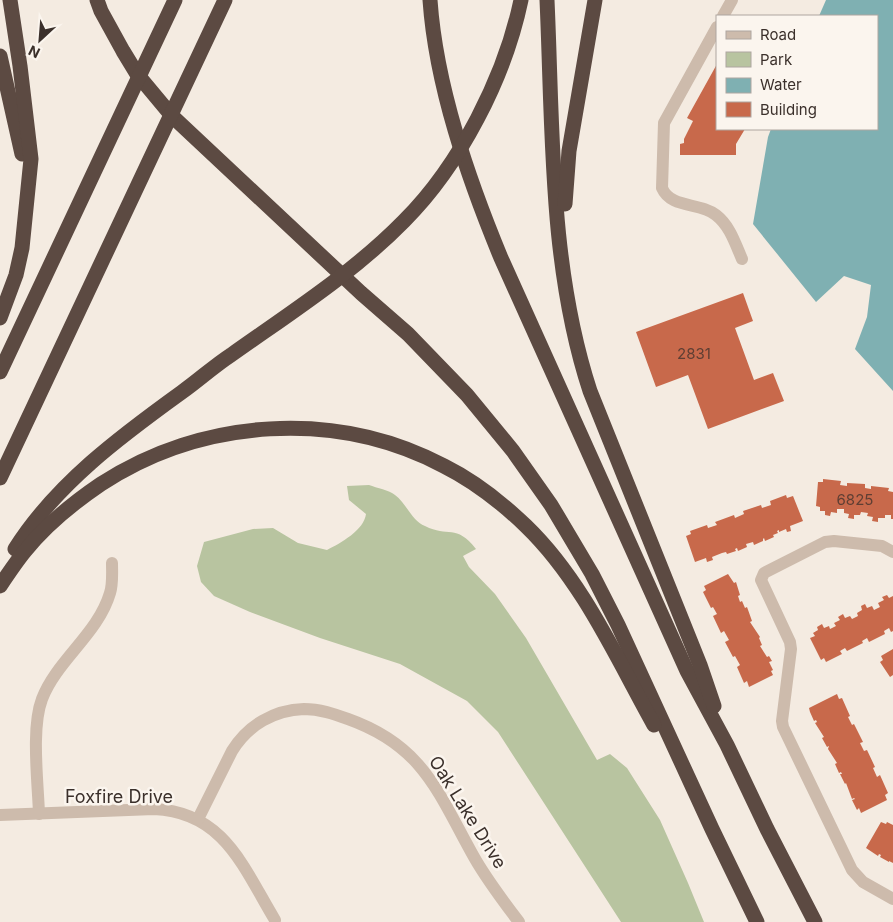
<svg xmlns="http://www.w3.org/2000/svg" width="893" height="922" font-family="Inter,sans-serif">
<style>
.green{fill:#b8c4a0}
.water{fill:#7fb0b2}
.building{fill:#c8694b}
.lines{fill:none;stroke-linecap:round;stroke-linejoin:round}
.minor{stroke:#cdbbac;stroke-width:12}
.motorway{stroke:#5c4a42;stroke-width:15}
.labels{text-anchor:middle;dominant-baseline:central;stroke-width:5;stroke-linejoin:round;paint-order:stroke}
.number-label{font-size:15px;fill:#5e3e33}
.street-label{font-size:18px;fill:#3b302b;stroke:#fbf5ee}
</style>
<rect width="100%" height="100%" fill="#f4ebe1"/>
<path class="green" d="M 369,485 C 377,488 389,490 395,495 C 406,503 412,521 425,526 C 448,538 456,523 476,549 L 463,556 L 469,567 L 495,594 L 526,638 L 597,760 L 610,754 L 627,768 L 660,820 L 688,883 L 704,922 L 621,922 L 498,732 L 467,701 L 400,664 L 320,638 L 250,612 L 214,596 L 201,582 L 197,566 L 204,542 L 253,529 L 273,528 L 298,543 L 327,550 C 341,543 364,530 366,514 L 349,500 L 347,486 Z"/>
<path class="water" d="M 826,0 L 893,0 L 893,391 L 855,349 L 867,317 L 871,285 L 844,276 L 816,302 L 753,224 L 768,137 L 771,129 L 877,129 L 877,16 L 819,16 Z"/>
<g class="building">
<path d="M 717,64 L 717,129 L 745,129 L 736,144 L 736,155 L 680,155 L 680,144 L 684,143 L 684,139 L 693,121 L 687,118 Z"/>
<path d="M 743,293 L 753,321 L 735,328 L 754,380 L 773,373 L 784,401 L 708,429 L 688,375 L 656,387 L 636,332 Z"/>
<path d="M 823,479 L 841,481 L 840,485 L 847,486 L 847,483 L 865,484 L 865,488 L 871,489 L 871,486 L 889,488 L 888,491 L 893,492 L 893,519 L 891,519 L 891,515 L 885,515 L 885,518 L 878,518 L 878,522 L 872,521 L 873,517 L 867,516 L 868,513 L 861,512 L 860,515 L 854,515 L 854,519 L 848,518 L 849,514 L 844,513 L 844,509 L 837,509 L 837,513 L 831,512 L 830,516 L 825,515 L 825,511 L 820,511 L 820,507 L 816,506 L 818,482 L 823,482 Z"/>
<path d="M 786,495 L 787,498 L 793,496 L 803,521 L 790,526 L 791,531 L 787,532 L 786,529 L 779,532 L 779,530 L 777,531 L 778,533 L 773,535 L 774,537 L 765,541 L 764,538 L 763,539 L 763,541 L 754,545 L 753,542 L 746,544 L 747,547 L 738,551 L 737,548 L 735,549 L 736,551 L 727,554 L 726,552 L 722,553 L 712,557 L 713,560 L 707,562 L 706,558 L 695,562 L 686,536 L 691,534 L 690,531 L 707,525 L 708,528 L 717,525 L 715,522 L 734,515 L 735,518 L 744,514 L 743,511 L 761,505 L 762,508 L 771,505 L 770,501 Z"/>
<path d="M 728,574 L 734,583 L 736,582 L 740,595 L 738,596 L 740,602 L 742,601 L 745,608 L 747,607 L 752,621 L 750,622 L 760,637 L 759,638 L 762,645 L 760,646 L 767,657 L 769,656 L 772,661 L 769,662 L 773,670 L 771,671 L 773,675 L 749,687 L 747,681 L 744,683 L 737,667 L 740,665 L 735,656 L 733,657 L 725,642 L 729,640 L 724,631 L 721,633 L 713,616 L 717,614 L 713,607 L 711,608 L 703,592 L 706,590 L 704,586 Z"/>
<path d="M 887,595 L 889,598 L 893,596 L 893,631 L 891,632 L 889,628 L 884,631 L 885,634 L 869,642 L 867,638 L 862,641 L 863,643 L 847,651 L 845,648 L 840,651 L 842,654 L 826,662 L 824,658 L 821,660 L 810,638 L 815,636 L 813,633 L 818,630 L 817,627 L 822,624 L 824,628 L 829,626 L 830,629 L 836,626 L 834,623 L 840,620 L 838,617 L 843,614 L 845,618 L 850,616 L 852,619 L 858,616 L 857,613 L 862,610 L 861,606 L 865,604 L 867,608 L 872,606 L 874,610 L 880,607 L 878,603 L 884,600 L 882,597 Z"/>
<path d="M 893,649 L 893,675 L 890,677 L 880,662 L 883,660 L 881,656 Z"/>
<path d="M 837,694 L 839,699 L 842,698 L 850,716 L 848,717 L 852,725 L 854,724 L 863,742 L 860,743 L 864,751 L 867,750 L 875,767 L 873,768 L 877,777 L 880,775 L 888,793 L 885,795 L 887,800 L 861,813 L 859,808 L 857,810 L 852,800 L 855,799 L 854,798 L 852,799 L 846,783 L 845,784 L 840,774 L 842,774 L 841,772 L 839,773 L 835,764 L 837,763 L 828,749 L 829,746 L 827,747 L 822,738 L 824,737 L 815,723 L 817,722 L 816,720 L 814,721 L 810,712 L 809,708 Z"/>
<path d="M 881,822 L 886,824 L 887,822 L 893,825 L 893,863 L 889,861 L 889,862 L 880,857 L 881,855 L 879,854 L 878,856 L 866,848 Z"/>
</g>
<g class="lines">
<g class="minor">
<path d="M 723,16 L 732,0"/>
<path d="M 717,27 L 664,123 L 662,188 C 671,209 700,202 716,215 C 730,226 735,243 742,259"/>
<path d="M 893,552 L 882,546 L 834,541 L 825,542 L 764,573 L 761,580 L 790,642 L 791,649 L 782,721 L 783,727 L 852,870 L 863,882 L 893,899"/>
<path d="M 39,814 C 38,782 31,728 42,699 C 57,660 98,634 110,593 C 113,584 112,572 112,563"/>
<path d="M 0,815 L 154,809 C 224,812 243,867 275,920"/>
<path d="M 198,819 L 232,751 C 248,725 274,710 304,709 C 320,709 334,714 348,719 C 424,746 438,793 474,857 C 487,880 503,901 519,922"/>
</g>
<g class="motorway">
<path d="M 97,0 L 101,11 L 123,51 L 137,74 L 172,116 L 361,293 L 408,334 L 467,395 L 513,451 L 551,505 L 592,574 L 618,625 L 712,829 L 757,922"/>
<path d="M 430,0 C 436,86 468,178 501,258 L 687,671 L 727,745 L 767,829 L 815,922"/>
<path d="M 547,0 C 553,131 549,266 590,391 L 700,665 L 714,706"/>
<path d="M 0,56 L 22,154"/>
<path d="M 565,204 L 569,151 L 595,0"/>
<path d="M 0,318 L 16,275 L 22,248 L 31,159 L 20,66 L 10,0"/>
<path d="M 0,372 L 175,0"/>
<path d="M 0,478 L 225,0"/>
<path d="M 15,549 C 56,484 121,436 182,392 C 199,380 214,366 231,355 C 290,313 353,273 404,221 C 460,165 505,77 521,0"/>
<path d="M 0,586 C 8,574 16,562 25,551 C 46,525 73,503 101,484 C 202,418 336,409 444,466 C 474,481 502,503 526,526 C 582,580 616,657 654,725"/>
</g>
</g>
<g class="labels">
<g class="number-label">
<text x="694" y="353">2831</text>
<text x="855" y="499">6825</text>
</g>
<g class="street-label">
<text x="119" y="796">Foxfire Drive</text>
<text transform="translate(468 812) rotate(58)">Oak Lake Drive</text>
</g>
</g>
<rect x="716" y="15" width="162" height="115" fill="#fbf5ee" stroke="#aea6a0"/>
<rect x="726" y="31" width="25" height="8" fill="#cdbbac" stroke="#aea6a0"/>
<text x="760" y="40" font-size="15" fill="#3b302b">Road</text>
<rect x="726" y="52" width="25" height="15" fill="#b8c4a0" stroke="#aea6a0"/>
<text x="760" y="65" font-size="15" fill="#3b302b">Park</text>
<rect x="726" y="78" width="25" height="15" fill="#7fb0b2" stroke="#aea6a0"/>
<text x="760" y="90" font-size="15" fill="#3b302b">Water</text>
<rect x="726" y="102" width="25" height="15" fill="#c8694b" stroke="#aea6a0"/>
<text x="760" y="115" font-size="15" fill="#3b302b">Building</text>
<g transform="translate(40 40) rotate(206)" stroke="#fbf5ee" stroke-width="4" paint-order="stroke">
<path d="M0-4L9 19L0 12L-9 19Z" fill="#3b302b"/>
<text y="-8" font-size="14" font-weight="bold" text-anchor="middle" fill="#3b302b">N</text>
</g>
</svg>
